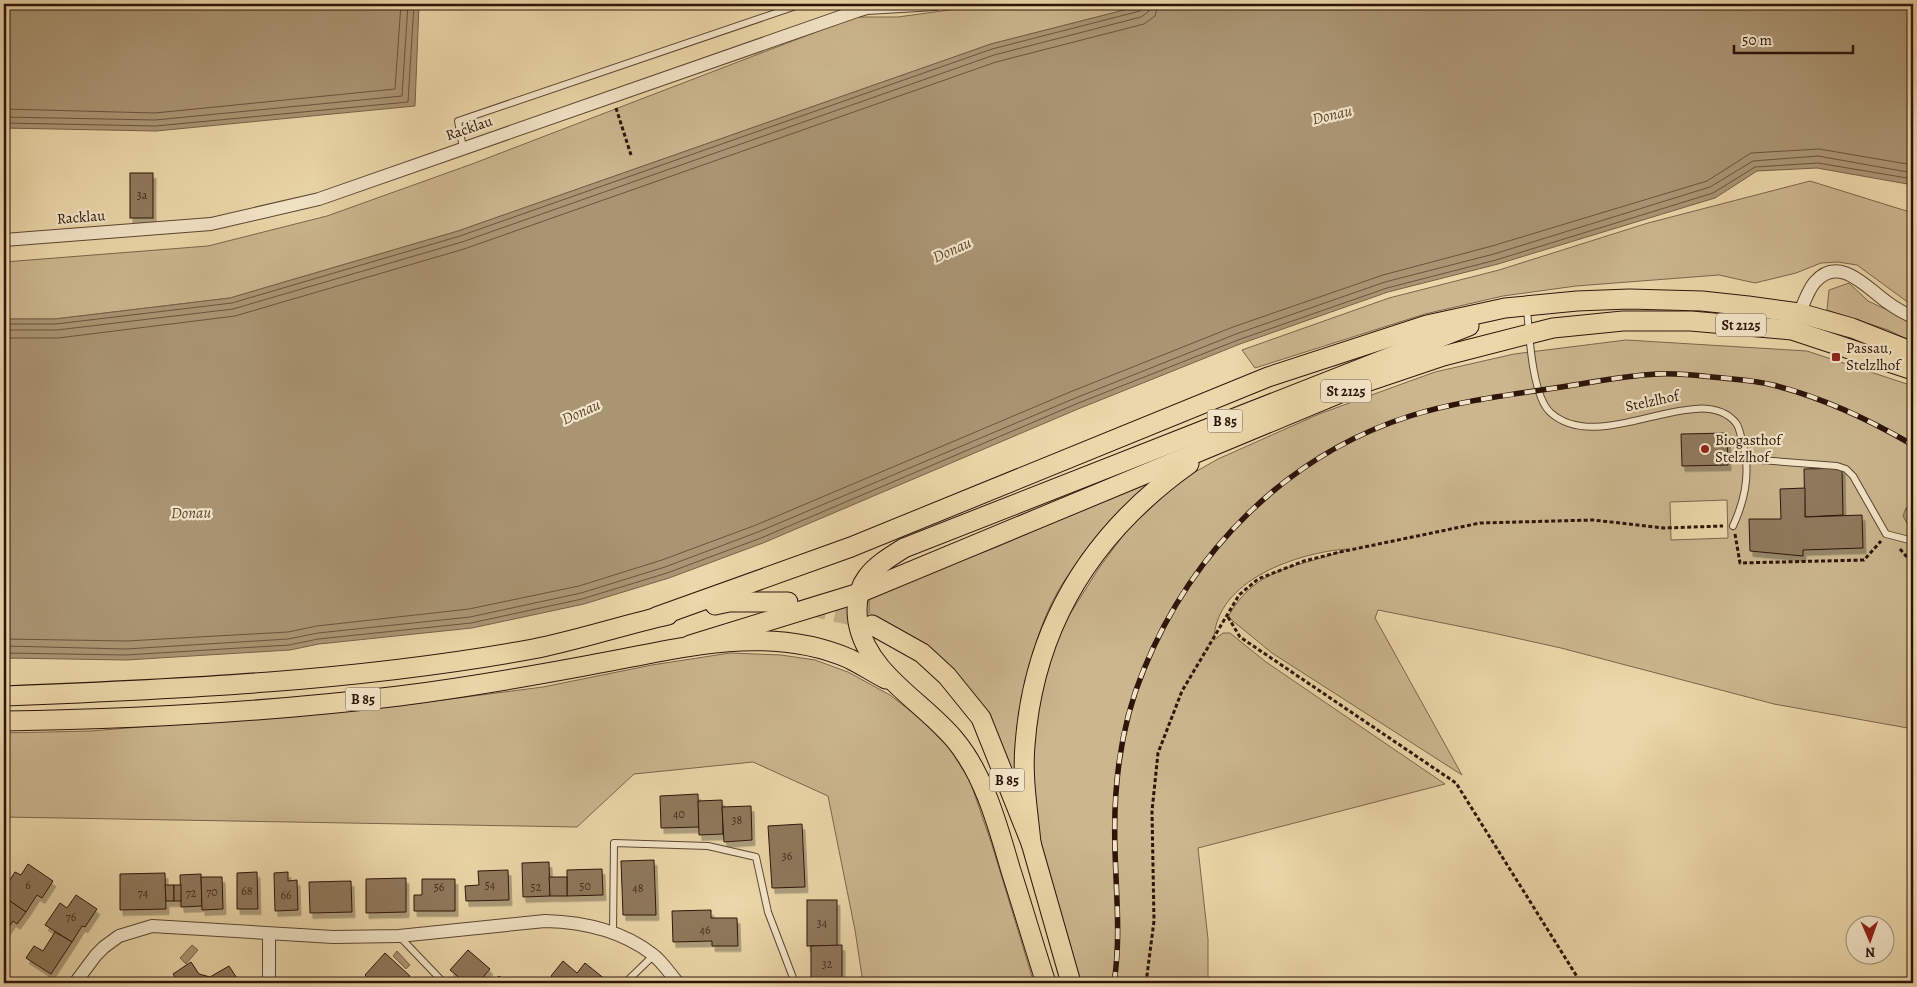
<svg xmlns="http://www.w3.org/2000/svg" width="1917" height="987" font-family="Alegreya,serif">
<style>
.green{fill:#cbb68e;stroke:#7c654c;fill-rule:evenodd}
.water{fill:#aa9573;stroke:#786149}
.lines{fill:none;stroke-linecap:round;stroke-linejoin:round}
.shore{stroke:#6b543e;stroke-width:1}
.building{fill:#8f795c;stroke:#2c1409;filter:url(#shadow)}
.primary-tunnel{stroke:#c5b089;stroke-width:19;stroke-dasharray:19 9;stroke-linecap:butt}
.lane-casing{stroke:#5c4531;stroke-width:8}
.street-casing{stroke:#5c4531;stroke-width:14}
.primary-casing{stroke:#2c1409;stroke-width:21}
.path{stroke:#2c1409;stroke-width:3;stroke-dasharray:4 2.5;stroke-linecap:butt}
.lane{stroke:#f2e5c7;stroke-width:6}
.street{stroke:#f2e5c7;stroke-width:12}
.primary{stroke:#ebd7a9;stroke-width:19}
.rail-casing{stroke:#2c1409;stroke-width:5.5}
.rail{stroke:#f2e5c7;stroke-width:4;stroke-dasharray:11;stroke-linecap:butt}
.poi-dot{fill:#8f2418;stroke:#f2e5c7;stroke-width:2}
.labels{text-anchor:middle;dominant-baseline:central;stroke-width:4.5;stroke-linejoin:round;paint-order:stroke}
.number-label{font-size:12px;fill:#452d1e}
.shield{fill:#f2e5c7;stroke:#675342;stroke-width:1}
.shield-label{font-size:14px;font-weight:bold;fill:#2c1409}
.street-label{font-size:15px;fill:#2c1409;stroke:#f2e5c7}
.poi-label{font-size:15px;fill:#2c1409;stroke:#f2e5c7;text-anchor:start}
.water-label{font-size:16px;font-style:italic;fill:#5e4833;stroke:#f2e5c7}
</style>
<defs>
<filter id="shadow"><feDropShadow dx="3" dy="5.5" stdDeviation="0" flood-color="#0004"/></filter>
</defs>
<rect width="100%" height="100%" fill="#ebd7a9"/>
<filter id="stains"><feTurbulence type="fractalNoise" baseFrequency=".004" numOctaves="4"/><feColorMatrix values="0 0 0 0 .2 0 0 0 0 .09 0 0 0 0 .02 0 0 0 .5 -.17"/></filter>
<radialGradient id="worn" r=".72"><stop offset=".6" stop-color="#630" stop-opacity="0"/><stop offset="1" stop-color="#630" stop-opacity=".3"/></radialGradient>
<g class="green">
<path d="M 993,4 L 1148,4 L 991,44 L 458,231 L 230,298 L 55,319 L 4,319 L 4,262 L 208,246 L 327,216 L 472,164 L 855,17 L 898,17 Z"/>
<path d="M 1810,181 L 1913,213 L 1913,306 L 1857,265 L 1838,262 L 1821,263 L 1796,273 L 1755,283 L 1719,275 L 1576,286 L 1503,296 L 1425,314 L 1255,368 L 1242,350 L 1389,298 L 1499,270 L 1648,223 Z"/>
<path d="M 1849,283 L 1868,301 L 1913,322 L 1913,342 L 1888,330 L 1827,310 L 1829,290 Z"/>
<path d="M 1626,340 L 1807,351 L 1913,386 L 1913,504 L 1906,508 L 1908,525 L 1913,527 L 1913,729 L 1774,704 L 1561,648 L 1493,633 L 1378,610 L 1375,618 L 1462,775 L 1272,653 L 1228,617 C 1256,565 1300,568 1348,549 C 1299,552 1215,580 1214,640 L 1223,633 L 1230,633 L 1266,662 L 1445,784 L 1198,848 L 1208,939 L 1208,983 L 1079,983 L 1036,833 L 1031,789 L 1033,736 L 1043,671 L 1068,617 L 1099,568 L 1127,530 L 1181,480 L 1218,459 L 1319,414 L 1435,372 L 1514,354 ZM 1727,500 L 1728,538 L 1671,540 L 1670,502 Z"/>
<path d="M 1161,476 C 1130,506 1098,535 1072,570 C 1032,622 1018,705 1017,770 L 1013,772 L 995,730 L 915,639 L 869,613 L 869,596 L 997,547 Z"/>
<path d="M 730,653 L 781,655 L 815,660 L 848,672 L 890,695 L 921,719 L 950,749 L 970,781 L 992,845 L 1034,983 L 863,983 L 855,930 L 828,796 L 753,762 L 634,774 L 577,827 L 4,817 L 4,733 L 91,731 L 396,706 L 543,687 L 652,665 Z"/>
</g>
<g class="water">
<path d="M 4,4 L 476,4 L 465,7 L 419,4 L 415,106 L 156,131 L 4,128 Z"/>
<path d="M 1148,4 L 1913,4 L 1913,185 L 1817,168 L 1757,171 L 1715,198 L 1498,264 L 1388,292 L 1240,344 L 1078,409 L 763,543 L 669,578 L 584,604 L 472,628 L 319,644 L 290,650 L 126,660 L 4,658 L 4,319 L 55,319 L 230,298 L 458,231 L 991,44 Z"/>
<path d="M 1913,504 L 1913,527 L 1908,525 L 1903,516 L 1906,508 Z"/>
<path d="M 192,945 L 198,950 L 186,964 L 180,958 Z"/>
<path d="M 397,951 L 410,965 L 406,969 L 393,956 Z"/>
</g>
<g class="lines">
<g class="shore">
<path d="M 4,109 L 155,113 L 395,89 L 401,4"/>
<path d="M 4,117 L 155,120 L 402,96 L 408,4"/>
<path d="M 4,123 L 156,126 L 408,102 L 414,4"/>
<path d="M 4,324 L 56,324 L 232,303 L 460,236 L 992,49 L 1140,11 L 1144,4"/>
<path d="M 4,330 L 57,330 L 233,309 L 462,242 L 994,55 L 1141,17 L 1148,12 L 1150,4"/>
<path d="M 4,338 L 58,338 L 235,316 L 464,249 L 996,62 L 1144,24 L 1155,16 L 1158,4"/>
<path d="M 4,639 L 127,641 L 288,632 L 317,626 L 469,609 L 579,586 L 662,560 L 756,525 L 1070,392 L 1233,327 L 1383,275 L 1492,246 L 1707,181 L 1751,153 L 1819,149 L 1913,165"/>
<path d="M 4,646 L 126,649 L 288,639 L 318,633 L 470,617 L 581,593 L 665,567 L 758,532 L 1073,399 L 1236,334 L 1385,282 L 1494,254 L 1710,187 L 1753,161 L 1818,156 L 1913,173"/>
<path d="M 4,653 L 126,655 L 289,645 L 318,639 L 471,623 L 582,599 L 667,573 L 761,538 L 1076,404 L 1238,340 L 1387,288 L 1496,260 L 1713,193 L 1755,167 L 1818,163 L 1913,179"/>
</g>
</g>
<g class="building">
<rect x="130" y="173" width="23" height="45"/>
<path d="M 1727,433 L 1728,465 L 1682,466 L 1681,434 Z"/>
<path d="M 1842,468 L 1843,515 L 1805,517 L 1804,469 Z"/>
<path d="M 1805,488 L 1805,517 L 1862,515 L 1863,548 L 1803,550 L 1803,556 L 1750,551 L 1749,519 L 1781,519 L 1780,489 Z"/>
<path d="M 698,794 L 699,827 L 661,828 L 660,796 Z"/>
<path d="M 722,800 L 723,834 L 699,835 L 698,801 Z"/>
<path d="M 751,806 L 752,840 L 724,842 L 722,807 Z"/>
<path d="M 802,824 L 805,887 L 772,888 L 768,826 Z"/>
<path d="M 654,860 L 656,915 L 623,915 L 621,861 Z"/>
<path d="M 549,862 L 550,896 L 523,897 L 522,863 Z"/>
<path d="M 28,864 L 53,881 L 42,898 L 37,895 L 26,912 L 4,897 L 4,889 L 15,872 L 21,875 Z"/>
<path d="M 602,869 L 603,895 L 567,896 L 567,870 Z"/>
<path d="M 508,870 L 509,900 L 466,901 L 465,886 L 479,885 L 478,871 Z"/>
<path d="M 257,872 L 258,909 L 237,909 L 237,873 Z"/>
<path d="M 288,872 L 288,881 L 297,880 L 298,910 L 275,911 L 274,873 Z"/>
<path d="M 165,873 L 166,909 L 120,910 L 120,874 Z"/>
<path d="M 201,874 L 202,906 L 181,907 L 180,875 Z"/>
<path d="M 201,877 L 222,877 L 223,909 L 202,910 Z"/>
<path d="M 549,877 L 567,877 L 567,896 L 550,896 Z"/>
<path d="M 406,878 L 406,912 L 366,913 L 366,879 Z"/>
<path d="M 422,879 L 455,879 L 455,911 L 414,911 L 414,895 L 422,895 Z"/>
<path d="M 351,881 L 352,912 L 310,913 L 309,882 Z"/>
<path d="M 165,885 L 174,885 L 174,901 L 166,901 Z"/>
<rect x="174" y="885" width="7" height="16"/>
<path d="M 76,895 L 97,909 L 85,927 L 82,926 L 72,942 L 45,925 L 60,903 L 67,908 Z"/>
<path d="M 4,897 L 26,912 L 17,924 L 13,921 L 4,934 Z"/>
<rect x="807" y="900" width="30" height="46"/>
<path d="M 711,910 L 711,918 L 737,918 L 738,946 L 712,946 L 712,941 L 673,942 L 672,911 Z"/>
<path d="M 55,932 L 72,942 L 51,974 L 26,958 L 34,946 L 43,951 Z"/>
<path d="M 842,945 L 842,983 L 811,983 L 811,946 Z"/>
<path d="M 468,950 L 490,969 L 478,983 L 466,983 L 450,970 Z"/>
<path d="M 385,953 L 410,976 L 403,983 L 373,983 L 365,975 Z"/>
<path d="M 563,961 L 577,973 L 585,963 L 606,980 L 603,983 L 560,983 L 551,976 Z"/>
<path d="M 191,962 L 199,974 L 210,977 L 229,966 L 240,983 L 179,983 L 173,974 Z"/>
<path d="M 499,976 L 507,983 L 492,983 Z"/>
</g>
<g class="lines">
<path class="primary-tunnel" d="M 808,606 L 848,615 L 871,624"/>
<defs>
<g id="lane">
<path d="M 463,148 L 458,121 L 802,4"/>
<path d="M 1527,308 C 1529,333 1532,397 1551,413 C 1601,457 1699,378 1736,423 C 1740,428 1741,438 1743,445 C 1751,473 1745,500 1733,526"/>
<path d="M 1747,459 L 1837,466 L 1846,469 L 1853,476 L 1886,534 L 1913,541"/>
<path d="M 613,931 L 614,843 L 708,846 L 756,857 L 768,912 L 795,983"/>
<path d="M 399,936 L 444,983"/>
<path d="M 625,983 L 654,955"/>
<path d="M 756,983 L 795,981"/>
</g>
<g id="street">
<path d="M 4,240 L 211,224 L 319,199 L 857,11 L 867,8 L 935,4"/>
<path d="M 1797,320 C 1802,308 1807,291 1815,282 C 1839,254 1867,288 1887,302 C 1895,308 1904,313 1913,317"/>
<path d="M 4,981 L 7,983"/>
<path d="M 75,983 L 96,955 L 104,947 L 119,936 L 152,926 L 333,937 L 399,936 L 545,921 C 584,922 621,930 652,954 C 662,961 670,974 678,983"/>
<path d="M 269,983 L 269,934"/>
</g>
<g id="primary">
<path d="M 715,605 L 729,602 L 788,602"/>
<path d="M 656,617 L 851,547 L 1268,377 L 1427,325 L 1505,308 L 1577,301 L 1629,299 L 1702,301 L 1748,306 L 1799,313 L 1852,328 L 1913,352"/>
<path d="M 872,625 L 922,653 L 947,676 L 981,718 L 1031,843 L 1071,983"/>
<path d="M 690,645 L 859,593 L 1369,381 L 1443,356 L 1529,334 L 1553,328 L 1623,321 L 1691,321 L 1792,330 L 1913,370"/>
<path d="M 4,696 C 181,689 359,681 533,649 C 579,640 623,625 668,615"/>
<path d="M 4,721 C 135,719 268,712 399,696 C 462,688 526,677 590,665 C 675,650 766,622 850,659 C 862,665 874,673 886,679"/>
<path d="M 1031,843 C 1028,811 1022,777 1025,745 C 1034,624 1092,533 1189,464"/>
<path d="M 1046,983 C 1034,946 1023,908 1011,871 C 998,827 985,776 955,740 C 924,702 867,674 858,622 C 852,582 873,567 904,548 L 1469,326"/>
</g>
</defs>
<use href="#lane" class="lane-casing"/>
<use href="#street" class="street-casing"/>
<use href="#primary" class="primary-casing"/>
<g class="path">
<path d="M 616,108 L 631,155"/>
<path d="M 1735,534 L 1740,563 L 1864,560 L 1881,541"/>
<path d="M 1900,549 L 1913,564"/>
<path d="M 1228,617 L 1240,637 L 1456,783 L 1581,983"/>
<path d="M 1146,983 L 1154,921 L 1152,811 L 1158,753 L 1182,691 L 1239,595 L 1258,579 L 1304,561 L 1340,552 L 1480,523 L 1593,520 L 1664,528 L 1723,526"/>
</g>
<use href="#lane" class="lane"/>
<use href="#street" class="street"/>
<use href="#primary" class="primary"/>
<defs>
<path id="rail" d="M 1114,983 C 1121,938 1116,894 1115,849 C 1113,788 1120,726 1144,669 C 1192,551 1287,455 1410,416 C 1455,402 1502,396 1548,389 C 1584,384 1620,376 1657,374 C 1675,373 1694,375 1712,377 C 1732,379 1753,380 1773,385 C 1821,397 1870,420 1913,445"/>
</defs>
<use href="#rail" class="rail-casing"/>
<use href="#rail" class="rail"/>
</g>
<g class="poi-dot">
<rect x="1831" y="352" width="10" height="10" rx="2.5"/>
<circle cx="1705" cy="449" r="5"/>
</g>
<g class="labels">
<g class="number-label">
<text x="142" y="195">3a</text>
<text x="679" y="814">40</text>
<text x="737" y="820">38</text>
<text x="787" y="856">36</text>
<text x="28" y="885">6</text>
<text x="490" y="885">54</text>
<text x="585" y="886">50</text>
<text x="439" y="887">56</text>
<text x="536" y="887">52</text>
<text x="638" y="888">48</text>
<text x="247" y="891">68</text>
<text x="212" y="892">70</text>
<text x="143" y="893">74</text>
<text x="191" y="893">72</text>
<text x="286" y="895">66</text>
<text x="71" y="917">76</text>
<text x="822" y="923">34</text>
<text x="705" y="930">46</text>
<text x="827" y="964">32</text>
</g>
<g class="shield">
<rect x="1716" y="313.5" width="50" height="23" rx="4"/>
<rect x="1321" y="379.5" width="50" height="23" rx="4"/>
<rect x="1207.5" y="409.5" width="35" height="23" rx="4"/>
<rect x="345.5" y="687.5" width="35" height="23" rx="4"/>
<rect x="989.5" y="768.5" width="35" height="23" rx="4"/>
</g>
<g class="shield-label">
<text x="1741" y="325">St 2125</text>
<text x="1346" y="391">St 2125</text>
<text x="1225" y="421">B 85</text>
<text x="363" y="699">B 85</text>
<text x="1007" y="780">B 85</text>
</g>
<g class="street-label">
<text transform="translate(469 128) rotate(-19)">Racklau</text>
<text transform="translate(81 217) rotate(-4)">Racklau</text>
<text transform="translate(1652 401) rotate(-12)">Stelzlhof</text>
</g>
<g class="poi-label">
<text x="1846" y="348">Passau,<tspan x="1846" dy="17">Stelzlhof</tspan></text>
<text x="1715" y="440">Biogasthof<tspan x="1715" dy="17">Stelzlhof</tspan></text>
</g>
<g class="water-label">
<text transform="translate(1332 115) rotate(-13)">Donau</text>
<text transform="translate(952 250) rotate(-24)">Donau</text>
<text transform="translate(581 412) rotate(-24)">Donau</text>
<text transform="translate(191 513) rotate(-1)">Donau</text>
</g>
</g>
<rect width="1917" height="987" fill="none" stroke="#ebd7a9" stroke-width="20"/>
<rect x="5" y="5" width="1907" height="977" fill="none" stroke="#2c1409" stroke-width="2.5"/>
<rect x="10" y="10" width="1897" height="967" fill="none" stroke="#2c1409"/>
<g transform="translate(1870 940) rotate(178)"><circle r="24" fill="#f2e5c7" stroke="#a3917b"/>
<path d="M0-4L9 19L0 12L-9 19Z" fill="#8f2418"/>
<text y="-8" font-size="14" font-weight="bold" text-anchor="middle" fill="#2c1409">N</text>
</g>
<path d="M1734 45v8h119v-8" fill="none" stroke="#2c1409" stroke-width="2.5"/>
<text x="1742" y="45" font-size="15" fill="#2c1409" stroke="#f2e5c7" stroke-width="4" paint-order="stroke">50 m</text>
<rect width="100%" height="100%" filter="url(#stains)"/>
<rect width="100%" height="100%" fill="url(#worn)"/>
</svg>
